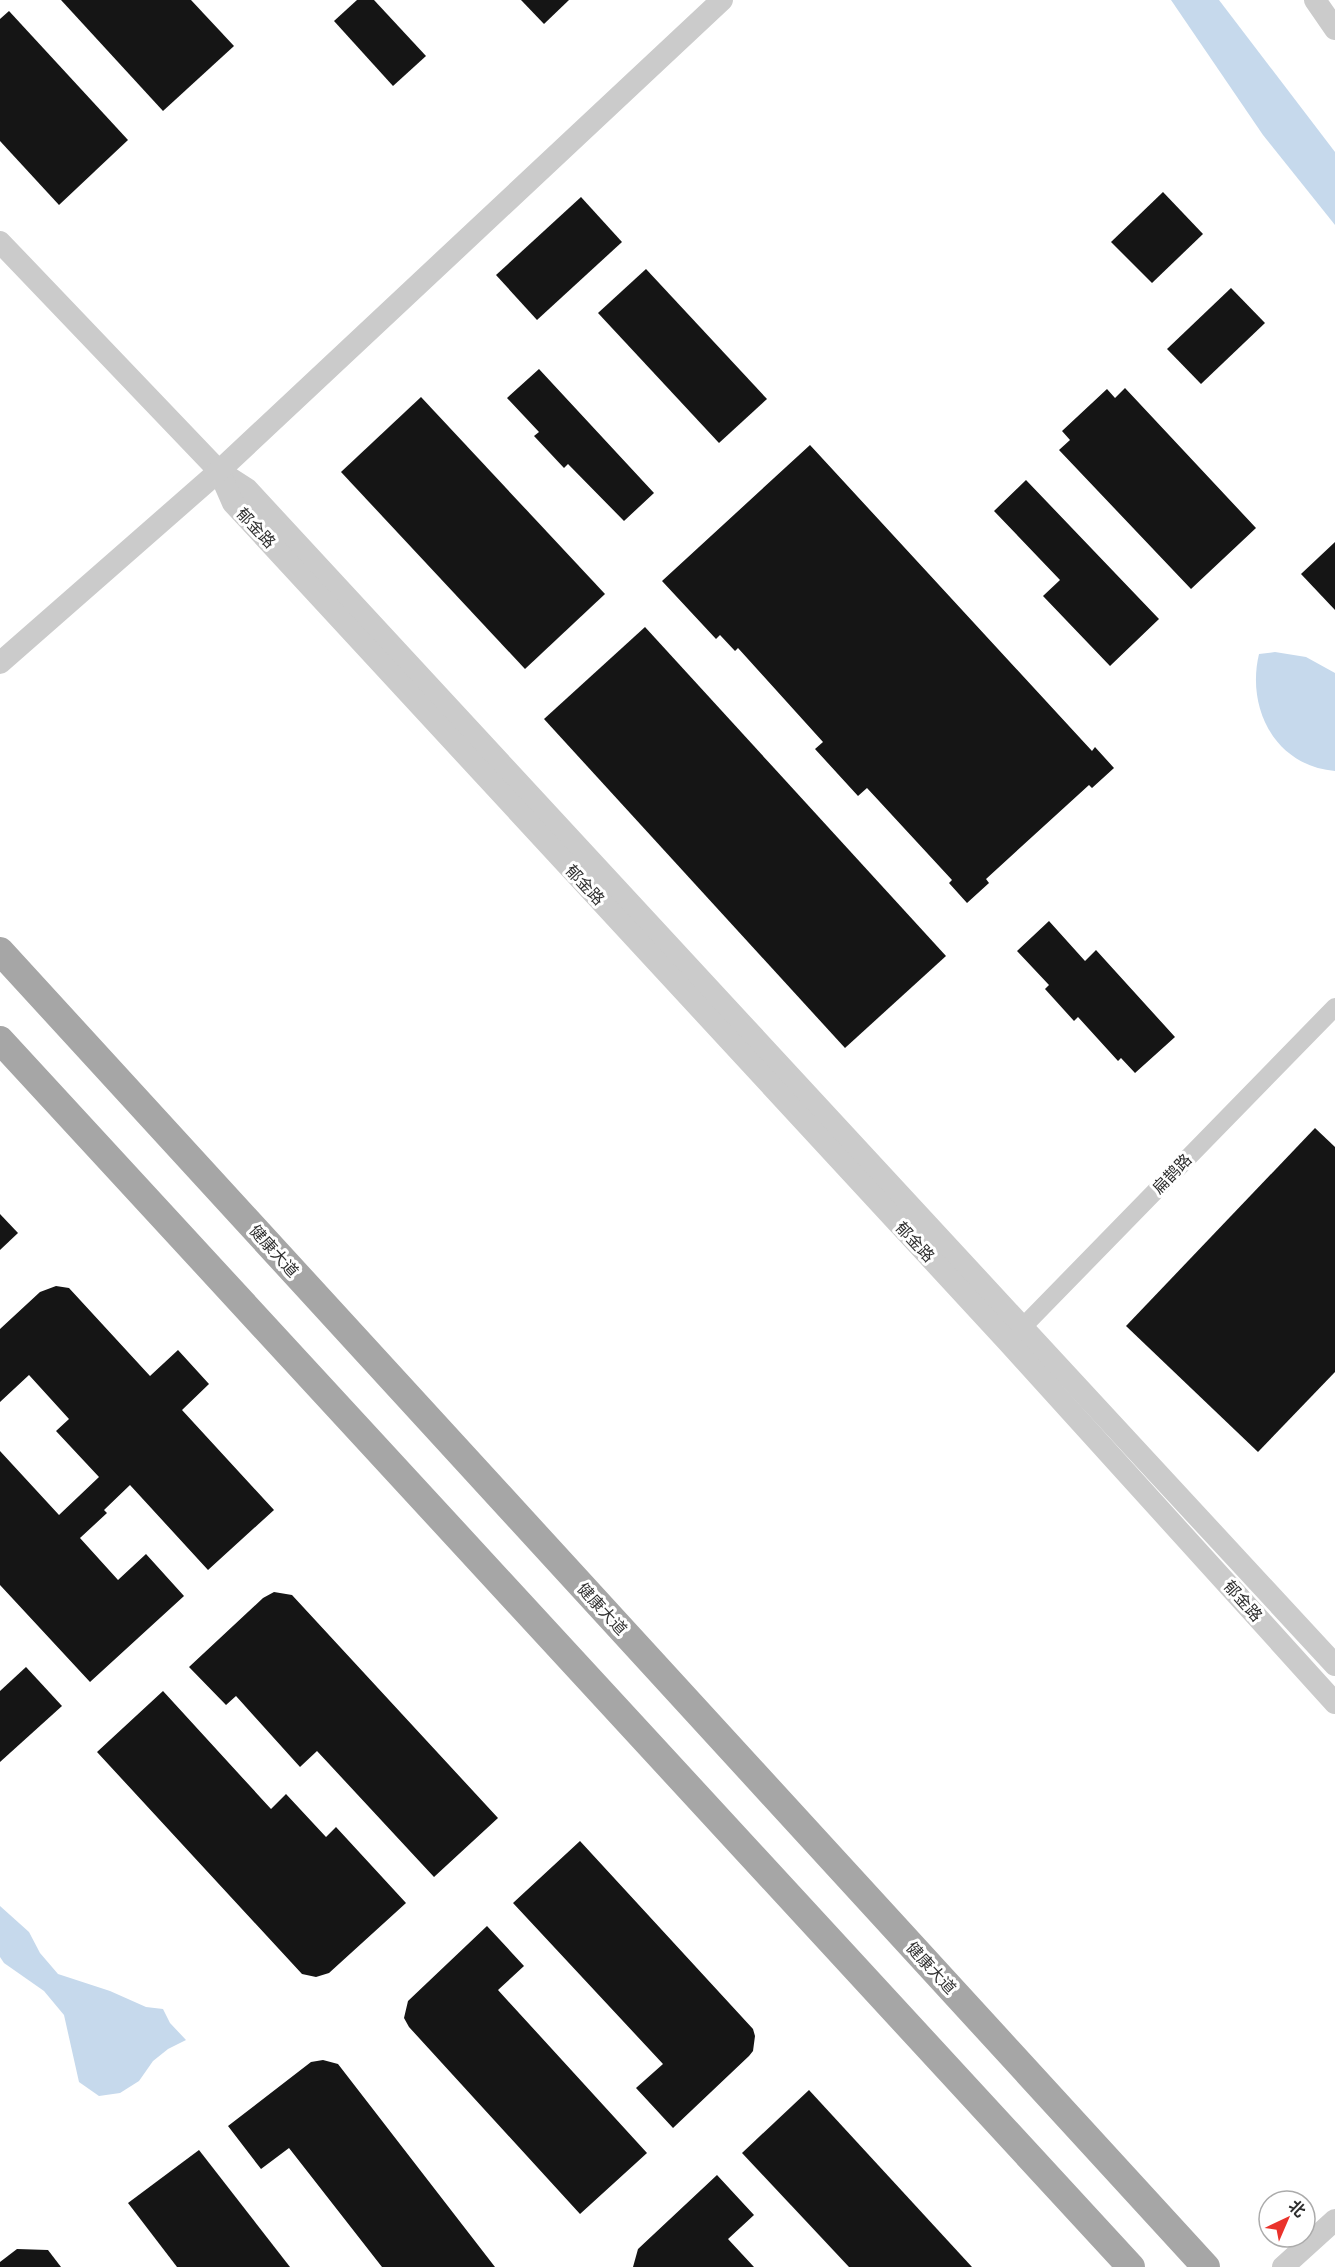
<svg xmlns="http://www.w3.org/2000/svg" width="1335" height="2267" font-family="Rubik,'Noto Sans SC',sans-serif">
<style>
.water{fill:#c6d9ec}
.building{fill:#151515}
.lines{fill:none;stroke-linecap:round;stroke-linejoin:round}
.minor{stroke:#cbcbcb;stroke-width:18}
.tertiary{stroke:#cbcbcb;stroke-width:22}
.primary{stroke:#a6a6a6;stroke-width:28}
.labels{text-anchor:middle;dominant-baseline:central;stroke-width:6;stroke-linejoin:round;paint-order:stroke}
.street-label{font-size:16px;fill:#2e2e2e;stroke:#fff}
</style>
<rect width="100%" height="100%" fill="#fff"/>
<g class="water">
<path d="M 1171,0 L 1219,0 L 1335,152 L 1335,225 L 1263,135 Z"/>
<path d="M 1275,652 L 1306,657 L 1335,673 L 1335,771 C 1275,766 1246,708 1259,654 Z"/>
<path d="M 0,1906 L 29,1932 L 40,1953 L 58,1974 L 110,1991 L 146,2007 L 163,2009 L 170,2023 L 186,2040 L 168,2049 L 153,2061 L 139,2081 L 120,2093 L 99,2096 L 79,2082 L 64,2015 L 44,1991 L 4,1963 L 0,1957 Z"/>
</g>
<g class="building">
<path d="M 61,0 L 191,0 L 234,46 L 163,111 Z"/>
<path d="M 357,0 L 374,0 L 426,56 L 393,86 L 334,21 Z"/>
<path d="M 521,0 L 569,0 L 544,24 Z"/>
<path d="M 9,11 L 128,140 L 59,205 L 0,141 L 0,19 Z"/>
<path d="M 1163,192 L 1203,234 L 1152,283 L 1111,242 Z"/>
<path d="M 581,197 L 622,242 L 537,320 L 496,275 Z"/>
<path d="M 646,269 L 767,399 L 719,443 L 598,313 Z"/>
<path d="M 1231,288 L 1265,323 L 1201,384 L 1167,349 Z"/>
<path d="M 539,369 L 654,493 L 624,521 L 568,464 L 564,468 L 534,436 L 539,432 L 507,398 Z"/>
<path d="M 1125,388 L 1256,528 L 1191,589 L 1059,450 L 1070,440 L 1062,431 L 1107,389 L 1115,398 Z"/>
<path d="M 421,397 L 605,594 L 525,669 L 341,472 Z"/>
<path d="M 810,445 L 1092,751 L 1095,747 L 1114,768 L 1092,788 L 1089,785 L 986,879 L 989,883 L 967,903 L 949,883 L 952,880 L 867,788 L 858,796 L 815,749 L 823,742 L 738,648 L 735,651 L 720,635 L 716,639 L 662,581 Z"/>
<path d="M 1026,480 L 1159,619 L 1110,666 L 1043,596 L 1060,580 L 994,511 Z"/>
<path d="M 1335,542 L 1335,610 L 1301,574 Z"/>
<path d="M 645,627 L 946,956 L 845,1048 L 544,719 Z"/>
<path d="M 1049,921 L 1085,961 L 1096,950 L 1175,1037 L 1135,1073 L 1121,1058 L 1118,1061 L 1078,1017 L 1074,1021 L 1045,989 L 1049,985 L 1017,951 Z"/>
<path d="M 1315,1128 L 1335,1147 L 1335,1372 L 1258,1452 L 1126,1326 Z"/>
<path d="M 0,1214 L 18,1233 L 0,1250 Z"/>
<path d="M 56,1286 L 69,1288 L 150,1376 L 178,1350 L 209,1384 L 182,1410 L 274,1510 L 208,1570 L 130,1485 L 104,1510 L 107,1513 L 80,1538 L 118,1580 L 146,1554 L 184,1596 L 90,1682 L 0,1585 L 0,1451 L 59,1515 L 99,1477 L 56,1431 L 69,1419 L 29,1375 L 0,1402 L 0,1329 L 40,1292 Z"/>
<path d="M 274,1592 L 292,1595 L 498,1818 L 434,1877 L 317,1751 L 300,1767 L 236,1696 L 226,1705 L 189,1667 L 263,1598 Z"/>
<path d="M 26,1667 L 62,1706 L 0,1762 L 0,1691 Z"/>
<path d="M 163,1691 L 271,1809 L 286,1794 L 326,1837 L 336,1827 L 406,1903 L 329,1973 L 316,1977 L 302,1974 L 97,1752 Z"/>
<path d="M 580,1841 L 753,2029 L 755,2036 L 753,2051 L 749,2056 L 673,2128 L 636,2088 L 663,2064 L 513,1903 Z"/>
<path d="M 487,1926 L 524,1966 L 498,1990 L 647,2153 L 580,2214 L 409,2027 L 404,2018 L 408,2001 Z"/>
<path d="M 323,2060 L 338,2064 L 495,2267 L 382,2267 L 289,2148 L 261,2169 L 228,2126 L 311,2062 Z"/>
<path d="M 809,2090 L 972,2267 L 849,2267 L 742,2153 Z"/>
<path d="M 199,2150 L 290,2267 L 177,2267 L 128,2203 Z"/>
<path d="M 717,2175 L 754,2215 L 728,2239 L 754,2267 L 633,2267 L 638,2249 Z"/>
<path d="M 17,2249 L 48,2250 L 61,2267 L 0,2267 L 0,2262 Z"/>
</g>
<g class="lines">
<path class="minor" d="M 1014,1336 L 1335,1007"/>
<g class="tertiary">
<path d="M 1315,0 L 1335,29"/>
<path d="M 0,242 L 219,471 L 247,489 L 1335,1665"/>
<path d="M 219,471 L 233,503 L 1008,1342 L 1335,1703"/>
<path d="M 0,663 L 219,471 L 722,0"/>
<path d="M 1283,2267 L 1335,2220"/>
</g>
<g class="primary">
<path d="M 0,951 L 1206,2267"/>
<path d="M 0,1040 L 1131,2267"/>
</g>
</g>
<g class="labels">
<g class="street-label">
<text transform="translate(256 528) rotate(47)">郁金路</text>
<text transform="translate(585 885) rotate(47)">郁金路</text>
<text transform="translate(1172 1174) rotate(-46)">扁鹊路</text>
<text transform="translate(915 1242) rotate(47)">郁金路</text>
<text transform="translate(274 1251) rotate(48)">健康大道</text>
<text transform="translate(1243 1601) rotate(48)">郁金路</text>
<text transform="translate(602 1609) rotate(47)">健康大道</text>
<text transform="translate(931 1968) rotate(47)">健康大道</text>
</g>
</g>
<g transform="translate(1287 2219) rotate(44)"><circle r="28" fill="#ffffff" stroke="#ababab" stroke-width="1.5"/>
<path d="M0-4.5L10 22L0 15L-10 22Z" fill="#ea322b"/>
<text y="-9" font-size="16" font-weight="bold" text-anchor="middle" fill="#2e2e2e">北</text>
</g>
</svg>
